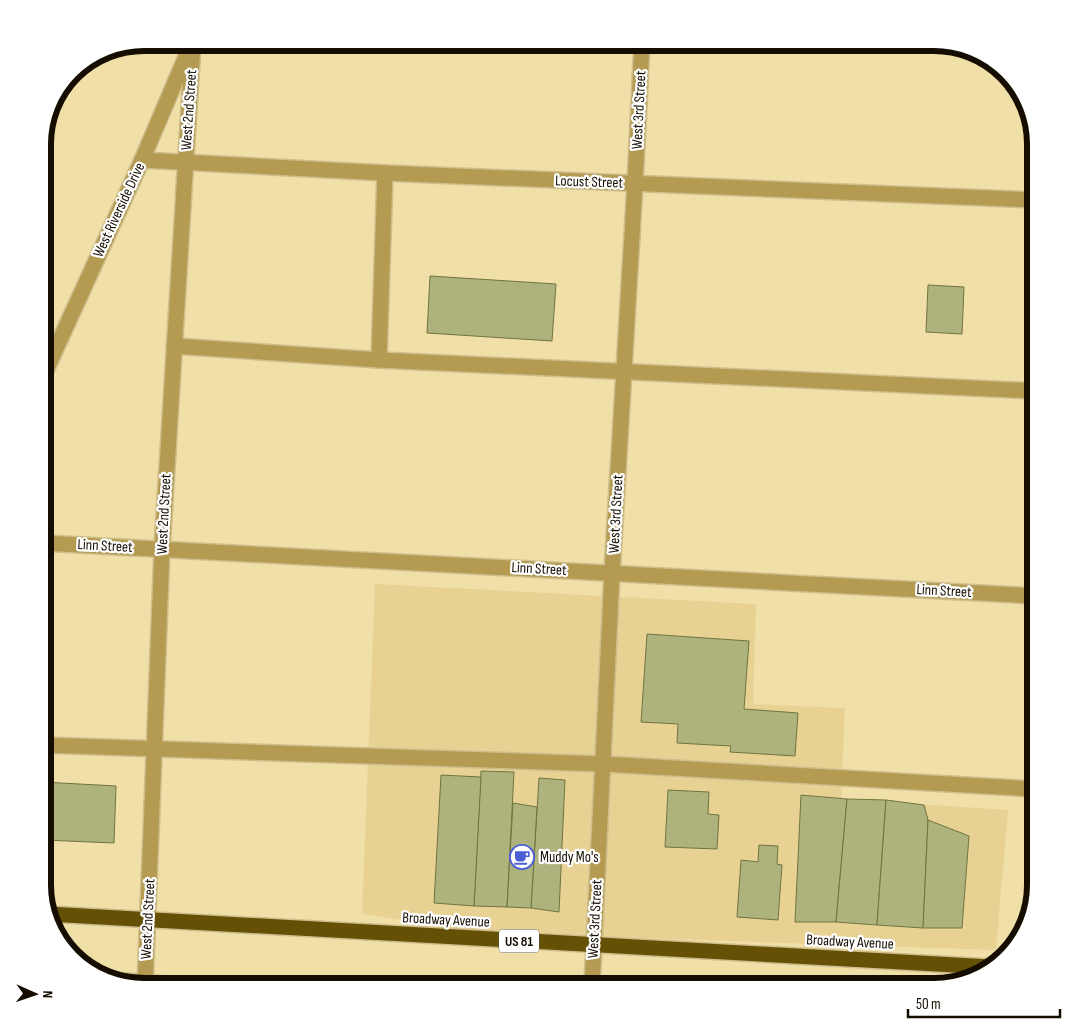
<svg xmlns="http://www.w3.org/2000/svg" width="1078" height="1029" font-family="'Sofia Sans Condensed',sans-serif">
<style>
.built{fill:#e7d294}
.building{fill:#aeb27c;stroke:#70743f}
.lines{fill:none;stroke-linecap:round;stroke-linejoin:round}
.minor-casing{stroke:#cebe8d;stroke-width:18}
.highway-casing{stroke:#cebe8d;stroke-width:18}
.minor{stroke:#b49b51;stroke-width:15}
.highway{stroke:#655106;stroke-width:15}
.labels{text-anchor:middle;dominant-baseline:central;stroke-width:4.5;stroke-linejoin:round;paint-order:stroke}
.shield{fill:#fff;stroke:#5b564c;stroke-width:1}
.shield-label{font-size:14px;font-weight:bold;fill:#150e00}
.street-label{font-size:15px;fill:#150e00;stroke:#fff}
.poi-label{font-size:15px;fill:#150e00;stroke:#fff;text-anchor:start}
.rim{fill:none;stroke:#150e00;stroke-width:6}
</style>
<rect width="100%" height="100%" fill="#f1dfa8"/>
<path class="built" d="M 375,584 L 756,604 L 753,704 L 845,708 L 841,799 L 1008,810 L 996,950 L 638,938 L 455,928 L 362,914 Z"/>
<g class="building">
<path d="M 430,276 L 556,284 L 552,341 L 427,333 Z"/>
<path d="M 928,285 L 964,287 L 962,334 L 926,332 Z"/>
<path d="M 647,634 L 749,641 L 744,709 L 798,713 L 795,756 L 730,752 L 731,746 L 677,743 L 678,724 L 641,722 Z"/>
<path d="M 481,771 L 514,772 L 507,907 L 474,906 Z"/>
<path d="M 441,775 L 481,777 L 474,906 L 434,903 Z"/>
<path d="M 539,778 L 565,780 L 559,912 L 531,908 Z"/>
<path d="M 43,782 L 116,786 L 114,843 L 43,840 Z"/>
<path d="M 668,790 L 709,792 L 708,814 L 719,815 L 717,849 L 665,847 Z"/>
<path d="M 801,795 L 847,799 L 836,922 L 795,922 Z"/>
<path d="M 847,799 L 886,800 L 877,925 L 836,922 Z"/>
<path d="M 886,800 L 924,805 L 928,820 L 923,928 L 877,925 Z"/>
<path d="M 513,803 L 537,807 L 531,908 L 507,907 Z"/>
<path d="M 928,820 L 969,836 L 962,928 L 923,928 Z"/>
<path d="M 759,845 L 778,846 L 777,864 L 782,865 L 778,920 L 737,917 L 741,860 L 758,862 Z"/>
</g>
<g class="lines">
<defs>
<g id="minor">
<path d="M 142,160 L 385,173 L 1035,200"/>
<path d="M 174,346 L 379,360 L 1035,391"/>
<path d="M 379,360 L 385,173"/>
<path d="M 43,377 L 142,160 L 188,52"/>
<path d="M 43,543 L 1035,596"/>
<path d="M 43,745 L 604,764 L 1035,789"/>
<path d="M 145,986 L 162,549 L 193,43"/>
<path d="M 592,986 L 612,573 L 635,184 L 642,43"/>
</g>
<g id="highway">
<path d="M 48,914 L 991,967"/>
<path d="M 113,980 L 191,986"/>
</g>
</defs>
<use href="#minor" class="minor-casing"/>
<use href="#highway" class="highway-casing"/>
<use href="#minor" class="minor"/>
<use href="#highway" class="highway"/>
</g>
<defs>
<symbol id="cafe-ring" viewBox="-11 -11 22 22"><circle r="9.5" fill="#fff" stroke="#4c5fd4" stroke-width="1.5"/><path d="M-5.5-4.5H6V0H3Q3 3.5 0 3.5H-2.5Q-5.5 3.5-5.5 0ZM3-3.2v2h1.7v-2ZM-6 4.5H4V6H-6Z" fill="#4c5fd4"/></symbol>
</defs>
<g fill-rule="evenodd">
<use href="#cafe-ring" x="508" y="843" width="28" height="28"/>
</g>
<g class="labels">
<rect class="shield" x="499" y="929.5" width="40" height="23" rx="4"/>
<g class="shield-label">
<text x="519" y="941">US 81</text>
</g>
<g class="street-label">
<text transform="translate(189 110) rotate(-86)">West 2nd Street</text>
<text transform="translate(639 110) rotate(-87)">West 3rd Street</text>
<text transform="translate(589 182) rotate(2)">Locust Street</text>
<text transform="translate(119 210) rotate(-65)">West Riverside Drive</text>
<text transform="translate(164 514) rotate(-87)">West 2nd Street</text>
<text transform="translate(616 514) rotate(-87)">West 3rd Street</text>
<text transform="translate(105 546) rotate(3)">Linn Street</text>
<text transform="translate(539 569) rotate(3)">Linn Street</text>
<text transform="translate(944 591) rotate(3)">Linn Street</text>
<text transform="translate(148 919) rotate(-87)">West 2nd Street</text>
<text transform="translate(595 919) rotate(-87)">West 3rd Street</text>
<text transform="translate(446 920) rotate(3)">Broadway Avenue</text>
<text transform="translate(850 942) rotate(3)">Broadway Avenue</text>
</g>
<g class="poi-label">
<text x="540" y="857">Muddy Mo's</text>
</g>
</g>
<path d="M0 0H1078V1029H0ZM144 51H934A93 93 0 0 1 1027 144V885A93 93 0 0 1 934 978H144A93 93 0 0 1 51 885V144A93 93 0 0 1 144 51Z" fill="#fff" fill-rule="evenodd"/>
<path class="rim" d="M144 51H934A93 93 0 0 1 1027 144V885A93 93 0 0 1 934 978H144A93 93 0 0 1 51 885V144A93 93 0 0 1 144 51Z"/>
<g transform="translate(35 994) rotate(92)" stroke="#ffffff" stroke-width="4" paint-order="stroke">
<path d="M0-4L9 19L0 12L-9 19Z" fill="#150e00"/>
<text y="-8" font-size="14" font-weight="bold" text-anchor="middle" fill="#150e00">N</text>
</g>
<path d="M908 1009v8h152v-8" fill="none" stroke="#150e00" stroke-width="2.5"/>
<text x="916" y="1009" font-size="15" fill="#150e00" stroke="#ffffff" stroke-width="4" paint-order="stroke">50 m</text>
</svg>
